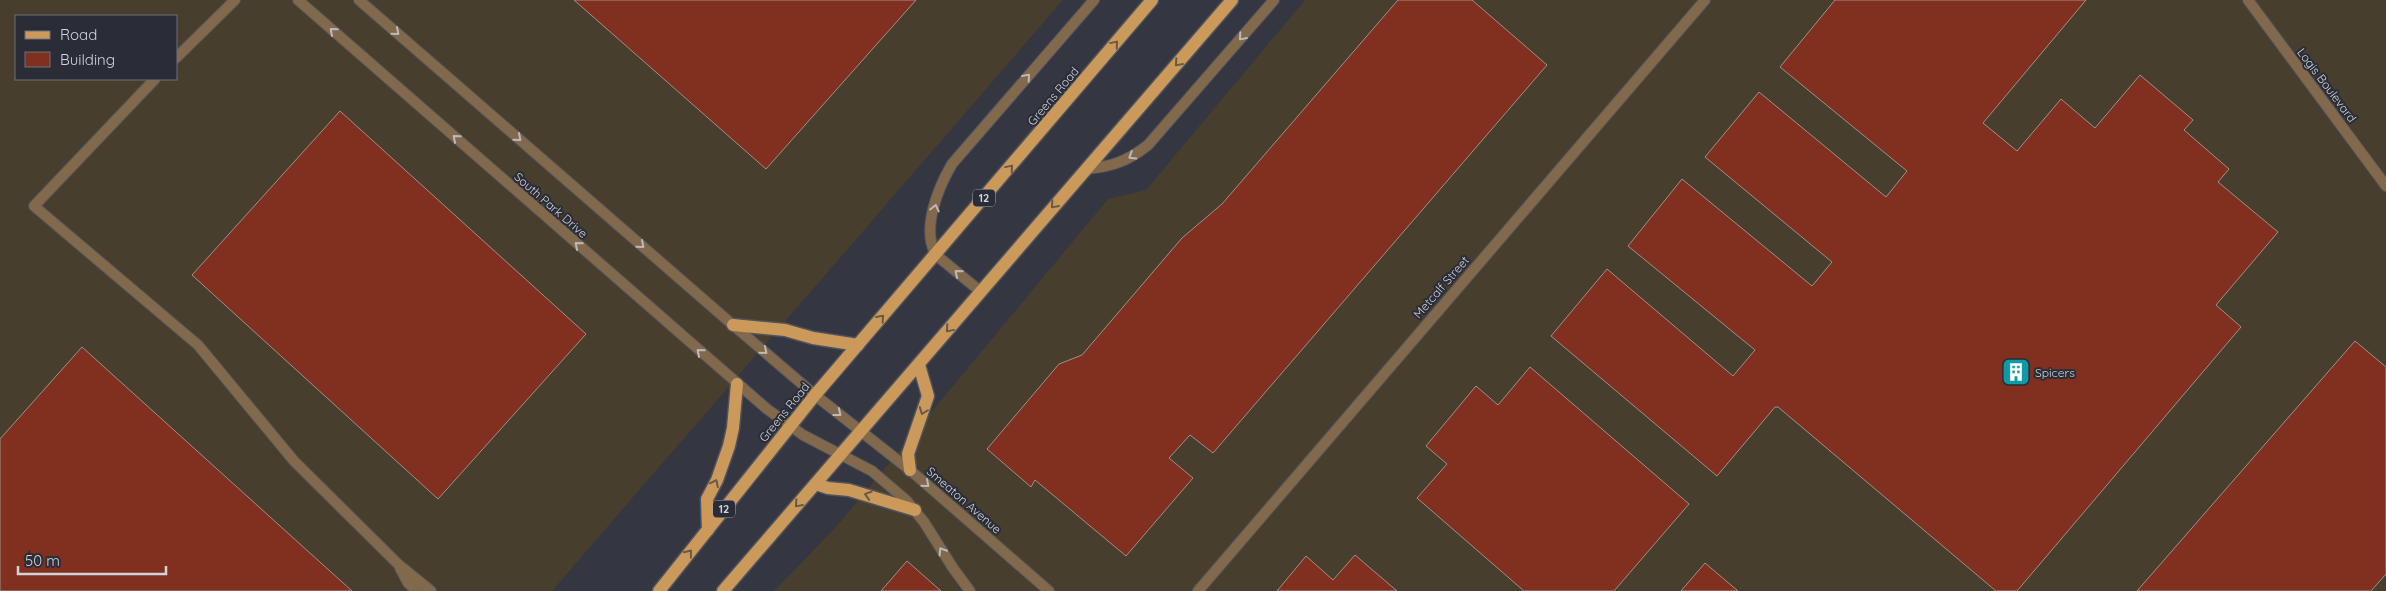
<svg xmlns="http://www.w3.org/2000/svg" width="2386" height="591" font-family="Quicksand,sans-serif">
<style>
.industrial{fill:#473e2d;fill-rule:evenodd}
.building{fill:#812f1e;stroke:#a0908c}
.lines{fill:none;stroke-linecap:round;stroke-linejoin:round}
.lane-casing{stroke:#50535e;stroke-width:12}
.street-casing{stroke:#50535e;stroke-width:12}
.primary-casing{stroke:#50535e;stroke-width:15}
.lane{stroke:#82694c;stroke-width:10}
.street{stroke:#82694c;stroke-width:10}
.primary{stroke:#cb995a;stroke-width:12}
.oneway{stroke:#beb9b7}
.oneway2{stroke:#6a5846}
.labels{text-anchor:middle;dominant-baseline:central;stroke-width:4;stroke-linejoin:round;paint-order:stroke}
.shield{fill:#2a2d38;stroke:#a0a2aa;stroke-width:1}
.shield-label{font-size:11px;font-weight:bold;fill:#d2d4db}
.street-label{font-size:12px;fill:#d2d4db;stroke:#2a2d38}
.poi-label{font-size:12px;fill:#d2d4db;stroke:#2a2d38;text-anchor:start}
</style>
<rect width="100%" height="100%" fill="#343742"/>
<g class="industrial">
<path d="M 0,0 L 1063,0 L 552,591 L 0,591 ZM 16,16 L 176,16 L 176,79 L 16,79 Z"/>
<path d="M 1305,0 L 2386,0 L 2386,591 L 774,591 L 837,526 L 1108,199 L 1146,190 Z"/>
</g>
<g class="building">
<path d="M 574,0 L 916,0 L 766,169 Z"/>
<path d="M 1398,0 L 1472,0 L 1547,65 L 1213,453 L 1190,435 L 1169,458 L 1193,478 L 1126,556 L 1035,480 L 1031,487 L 987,449 L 1059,364 L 1082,355 L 1182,238 L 1222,204 Z"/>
<path d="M 1835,0 L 2086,0 L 1983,123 L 2017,151 L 2061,99 L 2095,128 L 2140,75 L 2193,120 L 2184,130 L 2229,169 L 2218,182 L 2278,232 L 2216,305 L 2241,327 L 2017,591 L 1996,591 L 1778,407 L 1775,407 L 1717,476 L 1551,336 L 1607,269 L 1733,376 L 1755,350 L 1628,246 L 1682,179 L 1812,286 L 1832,262 L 1705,157 L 1759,92 L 1886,197 L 1907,171 L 1780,67 Z"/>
<path d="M 340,111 L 586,334 L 438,499 L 192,275 Z"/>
<path d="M 2355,341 L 2386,367 L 2386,574 L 2371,591 L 2137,591 Z"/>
<path d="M 82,347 L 352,591 L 0,591 L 0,439 Z"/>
<path d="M 1530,367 L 1689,504 L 1614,591 L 1524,591 L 1417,498 L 1447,464 L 1426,446 L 1476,386 L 1498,405 Z"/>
<path d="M 1355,555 L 1397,591 L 1277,591 L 1306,556 L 1333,580 Z"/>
<path d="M 907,561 L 941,591 L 881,591 Z"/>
<path d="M 1705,563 L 1738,591 L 1681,591 Z"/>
</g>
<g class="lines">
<defs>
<g id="lane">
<path d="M 176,58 L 235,0"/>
<path d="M 155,79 L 34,206 L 198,345 L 294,461 L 399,565 L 431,591"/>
<path d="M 400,568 L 408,583 L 417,591"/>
</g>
<g id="street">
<path d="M 298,0 L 767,409 L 803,435 L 872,471 L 906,500 L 924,522 L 953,568 L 970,591"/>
<path d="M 359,0 L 733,325 L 815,395 L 910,470 L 1049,591"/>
<path d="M 2248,0 L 2386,186"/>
<path d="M 1086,169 C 1111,167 1128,161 1148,145 L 1274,0"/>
<path d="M 980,291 L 936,255 C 921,229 938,188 952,164 L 1094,0"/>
<path d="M 1198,591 L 1705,0"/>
</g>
<g id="primary">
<path d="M 733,325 L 785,330 L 813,338 L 858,345"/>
<path d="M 910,470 L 908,454 L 928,396 L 919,365"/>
<path d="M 816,484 L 828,488 L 849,490 L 915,510"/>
<path d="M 708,530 L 707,499 L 717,480 L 729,446 L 733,428 L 737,384"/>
<path d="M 659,591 L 815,395 L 1152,0"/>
<path d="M 723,591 L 1232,0"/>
</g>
</defs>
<use href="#lane" class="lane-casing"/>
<use href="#street" class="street-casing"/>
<use href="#primary" class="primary-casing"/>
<use href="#lane" class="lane"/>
<use href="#street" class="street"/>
<use href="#primary" class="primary"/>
</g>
<defs><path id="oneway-chevron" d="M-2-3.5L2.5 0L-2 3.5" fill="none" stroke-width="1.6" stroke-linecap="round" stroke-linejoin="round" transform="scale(1.25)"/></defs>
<g class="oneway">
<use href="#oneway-chevron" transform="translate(333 31) rotate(-139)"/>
<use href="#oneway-chevron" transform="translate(396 32) rotate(41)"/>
<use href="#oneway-chevron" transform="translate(1242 37) rotate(131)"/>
<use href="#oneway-chevron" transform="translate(1027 77) rotate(-49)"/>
<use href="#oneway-chevron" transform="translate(456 138) rotate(-139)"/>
<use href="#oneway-chevron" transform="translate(518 138) rotate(41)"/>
<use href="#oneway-chevron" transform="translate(1132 156) rotate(148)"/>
<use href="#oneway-chevron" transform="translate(935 208) rotate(-77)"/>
<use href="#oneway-chevron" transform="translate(578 245) rotate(-139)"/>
<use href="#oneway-chevron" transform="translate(641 245) rotate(41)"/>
<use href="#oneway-chevron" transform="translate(958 273) rotate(-140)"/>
<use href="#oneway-chevron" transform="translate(764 351) rotate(40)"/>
<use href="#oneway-chevron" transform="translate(700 352) rotate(-139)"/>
<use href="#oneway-chevron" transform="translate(838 413) rotate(38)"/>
<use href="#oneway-chevron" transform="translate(926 484) rotate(41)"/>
<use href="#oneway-chevron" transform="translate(942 551) rotate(-122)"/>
</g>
<g class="oneway2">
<use href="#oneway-chevron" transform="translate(1115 44) rotate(-50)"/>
<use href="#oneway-chevron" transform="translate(1178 63) rotate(131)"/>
<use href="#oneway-chevron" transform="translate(1010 168) rotate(-50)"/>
<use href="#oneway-chevron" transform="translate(1054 205) rotate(131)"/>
<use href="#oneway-chevron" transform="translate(881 318) rotate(-49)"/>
<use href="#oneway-chevron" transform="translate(949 329) rotate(130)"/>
<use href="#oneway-chevron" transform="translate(923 411) rotate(111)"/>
<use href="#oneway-chevron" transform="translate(715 483) rotate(-64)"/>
<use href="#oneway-chevron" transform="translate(868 495) rotate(-163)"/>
<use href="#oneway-chevron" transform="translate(798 504) rotate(131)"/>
<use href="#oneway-chevron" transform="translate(689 553) rotate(-52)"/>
</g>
<defs>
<symbol id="building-square" viewBox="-11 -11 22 22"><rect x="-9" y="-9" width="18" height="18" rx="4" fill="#0f9aa8" stroke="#2a2d38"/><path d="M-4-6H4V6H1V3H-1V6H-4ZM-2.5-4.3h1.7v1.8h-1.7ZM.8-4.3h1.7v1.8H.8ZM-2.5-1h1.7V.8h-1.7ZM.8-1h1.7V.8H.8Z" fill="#fff"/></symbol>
</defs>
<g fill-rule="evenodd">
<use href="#building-square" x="2000" y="356" width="32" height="32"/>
</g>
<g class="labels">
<g class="shield">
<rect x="973" y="189.5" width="22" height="17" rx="4"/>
<rect x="713" y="500.5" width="22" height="17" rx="4"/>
</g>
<g class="shield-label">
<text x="984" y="198">12</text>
<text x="724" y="509">12</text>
</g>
<g class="street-label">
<text transform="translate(2327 85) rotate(53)">Logis Boulevard</text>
<text transform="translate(1053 96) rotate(-50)">Greens Road</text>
<text transform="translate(551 205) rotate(41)">South Park Drive</text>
<text transform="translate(1441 287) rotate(-49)">Metcalf Street</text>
<text transform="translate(784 412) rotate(-51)">Greens Road</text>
<text transform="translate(964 500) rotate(41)">Smeaton Avenue</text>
</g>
<g class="poi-label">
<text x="2035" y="372">Spicers</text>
</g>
</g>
<rect x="15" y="15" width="162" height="65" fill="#2a2d38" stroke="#6d7079"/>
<rect x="25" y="31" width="25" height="8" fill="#cb995a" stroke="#6d7079"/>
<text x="60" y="40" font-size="15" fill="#d2d4db">Road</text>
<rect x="25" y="52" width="25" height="15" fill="#812f1e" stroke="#6d7079"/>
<text x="60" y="65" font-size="15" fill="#d2d4db">Building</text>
<path d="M18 566v8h148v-8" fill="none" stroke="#d2d4db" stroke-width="2.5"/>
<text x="25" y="566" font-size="15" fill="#d2d4db" stroke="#2a2d38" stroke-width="4" paint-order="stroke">50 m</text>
</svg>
